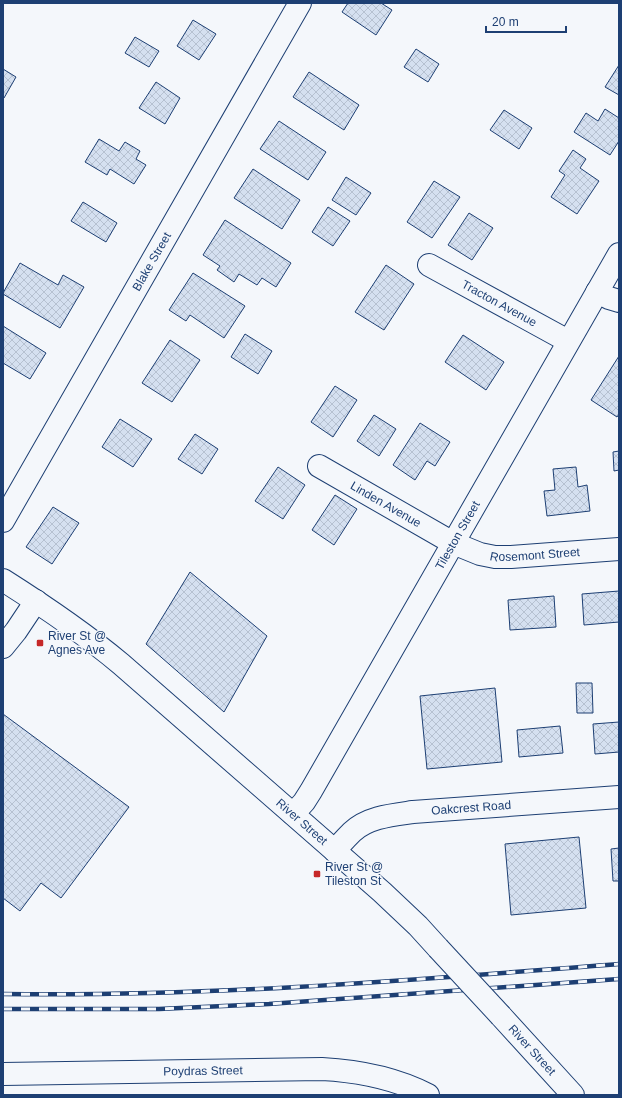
<svg xmlns="http://www.w3.org/2000/svg" width="622" height="1098" font-family="Helvetica,sans-serif">
<style>
.building{fill:url(#building-cross-hatch);stroke:#1d3f73}
.lines{fill:none;stroke-linecap:round;stroke-linejoin:round}
.minor-casing{stroke:#1d3f73;stroke-width:24}
.secondary-casing{stroke:#1d3f73;stroke-width:24}
.minor{stroke:#f4f7fb;stroke-width:22}
.secondary{stroke:#f4f7fb;stroke-width:22}
.rail-casing{stroke:#1d3f73;stroke-width:4.5}
.rail{stroke:#f4f7fb;stroke-width:3;stroke-dasharray:9;stroke-linecap:butt}
.secondary-bridge-casing{stroke:#1d3f73;stroke-width:24;stroke-linecap:butt}
.secondary-bridge{stroke:#f4f7fb;stroke-width:22}
.poi-dot{fill:#c62828;stroke:#f4f7fb;stroke-width:1.5}
.labels{text-anchor:middle;dominant-baseline:central;stroke-width:3;stroke-linejoin:round;paint-order:stroke}
.street-label{font-size:12px;fill:#1d3f73;stroke:#f4f7fb}
.poi-label{font-size:12px;fill:#1d3f73;stroke:#f4f7fb;text-anchor:start}
</style>
<defs>
<pattern id="building-cross-hatch" width="8" height="8" patternUnits="userSpaceOnUse"><rect width="8" height="8" fill="#d5e0f0"/><path d="M0 0l8 8M0 8l8-8" fill="none" stroke="#b6c1d1"/></pattern>
</defs>
<rect width="100%" height="100%" fill="#f4f7fb"/>
<g class="building">
<path d="M 348,3 L 381,3 L 392,10 L 376,35 L 342,12 Z"/>
<path d="M 193,20 L 216,34 L 199,60 L 177,46 Z"/>
<path d="M 135,37 L 159,51 L 149,67 L 125,53 Z"/>
<path d="M 416,49 L 439,64 L 428,82 L 404,67 Z"/>
<path d="M 619,65 L 619,95 L 605,87 Z"/>
<path d="M 3,69 L 16,77 L 4,98 L 3,97 Z"/>
<path d="M 309,72 L 359,105 L 344,130 L 293,97 Z"/>
<path d="M 156,82 L 180,98 L 165,124 L 139,108 Z"/>
<path d="M 605,109 L 619,118 L 619,141 L 610,155 L 574,132 L 586,113 L 598,121 Z"/>
<path d="M 504,110 L 532,128 L 519,149 L 490,130 Z"/>
<path d="M 279,121 L 326,152 L 308,180 L 260,149 Z"/>
<path d="M 99,139 L 119,151 L 125,142 L 140,151 L 136,159 L 146,165 L 134,184 L 110,169 L 107,175 L 85,162 Z"/>
<path d="M 573,150 L 586,159 L 580,168 L 599,181 L 577,214 L 551,197 L 565,175 L 559,171 Z"/>
<path d="M 253,169 L 300,200 L 282,229 L 234,198 Z"/>
<path d="M 346,177 L 371,193 L 356,215 L 332,200 Z"/>
<path d="M 434,181 L 460,197 L 432,238 L 407,222 Z"/>
<path d="M 83,202 L 117,223 L 106,242 L 71,221 Z"/>
<path d="M 328,207 L 350,221 L 333,246 L 312,232 Z"/>
<path d="M 469,213 L 493,228 L 472,260 L 448,245 Z"/>
<path d="M 225,220 L 291,263 L 276,287 L 262,278 L 257,285 L 239,274 L 234,282 L 217,270 L 220,266 L 203,255 Z"/>
<path d="M 20,263 L 58,285 L 63,275 L 84,287 L 60,328 L 3,294 L 3,293 Z"/>
<path d="M 386,265 L 414,284 L 384,330 L 355,312 Z"/>
<path d="M 193,273 L 245,306 L 224,338 L 190,315 L 186,321 L 169,310 Z"/>
<path d="M 3,326 L 46,353 L 30,379 L 3,363 Z"/>
<path d="M 245,334 L 272,351 L 258,374 L 231,357 Z"/>
<path d="M 463,335 L 504,362 L 486,390 L 445,362 Z"/>
<path d="M 170,340 L 200,360 L 172,402 L 142,383 Z"/>
<path d="M 619,356 L 619,414 L 617,417 L 591,400 Z"/>
<path d="M 335,386 L 357,400 L 333,437 L 311,422 Z"/>
<path d="M 374,415 L 396,429 L 379,456 L 357,441 Z"/>
<path d="M 120,419 L 152,439 L 133,467 L 102,447 Z"/>
<path d="M 420,423 L 450,442 L 435,466 L 427,461 L 415,480 L 393,465 Z"/>
<path d="M 195,434 L 218,449 L 202,474 L 178,459 Z"/>
<path d="M 619,451 L 619,470 L 614,471 L 613,452 Z"/>
<path d="M 278,467 L 305,485 L 283,519 L 255,501 Z"/>
<path d="M 576,467 L 578,487 L 587,485 L 590,511 L 547,516 L 544,491 L 555,490 L 553,469 Z"/>
<path d="M 335,495 L 357,509 L 334,545 L 312,530 Z"/>
<path d="M 53,507 L 79,523 L 52,564 L 26,547 Z"/>
<path d="M 190,572 L 267,636 L 224,712 L 146,644 Z"/>
<path d="M 619,591 L 619,622 L 584,625 L 582,594 Z"/>
<path d="M 554,596 L 556,627 L 510,630 L 508,600 Z"/>
<path d="M 576,683 L 592,683 L 593,713 L 577,713 Z"/>
<path d="M 495,688 L 502,762 L 427,769 L 420,696 Z"/>
<path d="M 3,714 L 129,807 L 61,898 L 41,883 L 20,911 L 3,898 Z"/>
<path d="M 619,722 L 619,752 L 595,754 L 593,724 Z"/>
<path d="M 560,726 L 563,753 L 519,757 L 517,730 Z"/>
<path d="M 579,837 L 586,908 L 511,915 L 505,844 Z"/>
<path d="M 619,848 L 619,881 L 613,881 L 611,849 Z"/>
</g>
<g class="lines">
<defs>
<g id="minor">
<path id="s1" d="M 429,265 L 568,341"/>
<path d="M 597,292 L 609,298 L 619,301"/>
<path id="s2" d="M 319,466 L 453,543 L 480,554 L 495,557 L 511,557 L 619,549"/>
<path id="s3" d="M 3,521 L 300,3"/>
<path d="M 3,647 L 16,631 L 36,601"/>
<path id="s4" d="M 293,814 L 304,802 L 311,791 L 619,254"/>
<path id="s5" d="M 335,851 C 340,844 346,838 352,832 C 368,817 392,815 413,812 L 619,797"/>
<path id="s6" d="M 3,1074 L 322,1069 C 359,1071 395,1078 428,1095"/>
</g>
<g id="secondary">
<path id="s7" d="M 3,580 C 44,606 84,633 121,664 L 382,892 L 418,926 L 438,948"/>
<path id="s8" d="M 501,1016 L 573,1095"/>
</g>
</defs>
<use href="#minor" class="minor-casing"/>
<use href="#secondary" class="secondary-casing"/>
<use href="#minor" class="minor"/>
<use href="#secondary" class="secondary"/>
<defs>
<g id="rail">
<path d="M 3,994 C 209,997 414,980 619,964"/>
<path d="M 3,1009 L 159,1009 L 269,1004 L 619,979"/>
</g>
</defs>
<use href="#rail" class="rail-casing"/>
<use href="#rail" class="rail"/>
<defs>
<path id="secondary-bridge" d="M 438,948 L 501,1016"/>
</defs>
<use href="#secondary-bridge" class="secondary-bridge-casing"/>
<use href="#secondary-bridge" class="secondary-bridge"/>
</g>
<g class="poi-dot">
<rect x="36" y="639" width="8" height="8" rx="2"/>
<rect x="313" y="870" width="8" height="8" rx="2"/>
</g>
<g class="labels">
<g class="street-label">
<text stroke="none"><textPath href="#s3" startOffset="299">Blake Street</textPath></text>
<text stroke="none"><textPath href="#s1" startOffset="80">Tracton Avenue</textPath></text>
<text stroke="none"><textPath href="#s2" startOffset="77">Linden Avenue</textPath></text>
<text stroke="none"><textPath href="#s4" startOffset="324">Tileston Street</textPath></text>
<text stroke="none"><textPath href="#s2" startOffset="239">Rosemont Street</textPath></text>
<text stroke="none"><textPath href="#s5" startOffset="149">Oakcrest Road</textPath></text>
<text stroke="none"><textPath href="#s7" startOffset="385">River Street</textPath></text>
<text stroke="none"><textPath href="#s8" startOffset="46">River Street</textPath></text>
<text stroke="none"><textPath href="#s6" startOffset="200">Poydras Street</textPath></text>
</g>
<g class="poi-label">
<text x="48" y="636">River St @<tspan x="48" dy="14">Agnes Ave</tspan></text>
<text x="325" y="867">River St @<tspan x="325" dy="14">Tileston St</tspan></text>
</g>
</g>
<rect width="622" height="1098" fill="none" stroke="#1d3f73" stroke-width="8"/>
<path d="M486 26v6h80v-6" fill="none" stroke="#1d3f73" stroke-width="2"/>
<text x="492" y="26" font-size="12" fill="#1d3f73" stroke="#f4f7fb" stroke-width="3" paint-order="stroke">20 m</text>
</svg>
